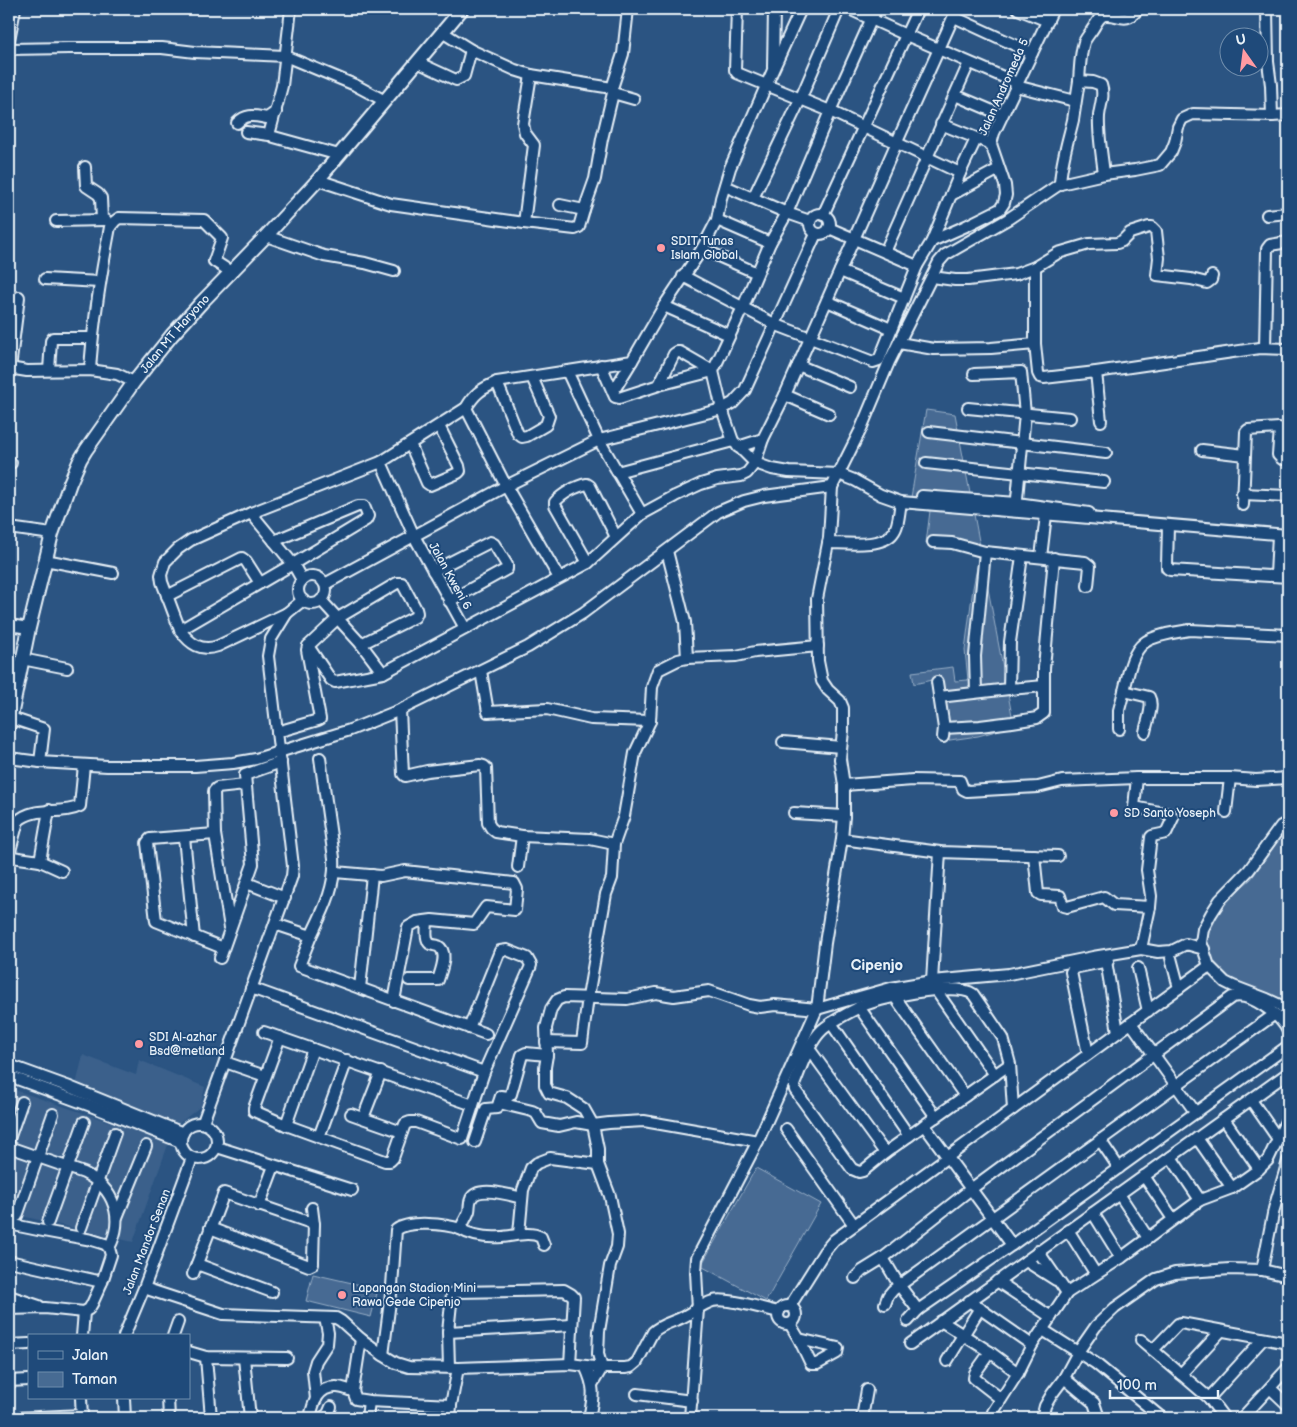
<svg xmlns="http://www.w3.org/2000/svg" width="1297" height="1427" font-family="'Balsamiq Sans',sans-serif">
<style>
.built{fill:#3a608b}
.green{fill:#476b93;stroke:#98aec6}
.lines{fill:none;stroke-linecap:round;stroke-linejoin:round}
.minor-casing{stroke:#e8f1f8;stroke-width:14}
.major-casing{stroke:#e8f1f8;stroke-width:16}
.minor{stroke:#1f4a7a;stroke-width:10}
.major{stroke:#1f4a7a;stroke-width:12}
.poi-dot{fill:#ff9aa2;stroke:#1f4a7a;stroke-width:2}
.labels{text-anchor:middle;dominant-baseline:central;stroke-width:4;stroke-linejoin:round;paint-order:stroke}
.street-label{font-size:12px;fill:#e8f1f8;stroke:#1f4a7a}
.poi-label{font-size:12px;fill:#e8f1f8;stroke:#1f4a7a;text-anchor:start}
.quarter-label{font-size:15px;font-weight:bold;fill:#e8f1f8;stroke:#1f4a7a}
</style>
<rect width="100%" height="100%" fill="#2b5482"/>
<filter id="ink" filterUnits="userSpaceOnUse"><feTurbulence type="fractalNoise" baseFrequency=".02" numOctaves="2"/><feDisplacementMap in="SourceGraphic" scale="10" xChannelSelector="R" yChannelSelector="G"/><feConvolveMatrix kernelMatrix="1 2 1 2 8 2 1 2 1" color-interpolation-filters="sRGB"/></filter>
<g filter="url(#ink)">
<g class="built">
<path d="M 83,1055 L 136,1075 L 139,1060 L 205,1087 L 201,1106 L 177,1125 L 76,1085 Z"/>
<path d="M 9,1088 L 169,1142 L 133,1242 L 9,1213 Z"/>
</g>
<g class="green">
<path d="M 926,410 L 955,414 L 1014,726 L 978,736 L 943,741 L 936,679 L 914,684 L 912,672 L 953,667 L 955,681 L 968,680 L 965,650 L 973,588 L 980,552 L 970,550 L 926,543 L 930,511 L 909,509 Z"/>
<path d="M 1288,827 L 1288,1003 L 1285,1003 L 1252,992 L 1225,976 L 1201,950 L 1222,904 L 1251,879 Z"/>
<path d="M 756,1168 L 821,1204 L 766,1301 L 701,1266 Z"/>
<path d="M 313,1274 L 378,1289 L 371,1317 L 306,1301 Z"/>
</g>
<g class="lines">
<defs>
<g id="minor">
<path d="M 737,9 L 735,70 L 737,73 L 830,111 L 960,173"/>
<path d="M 849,9 L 906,35 L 1017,83"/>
<path d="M 1018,9 L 1048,21"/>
<path d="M 1267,9 L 1268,62 L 1271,85 L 1272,116"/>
<path d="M 954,17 L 1032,53"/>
<path d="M 442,32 L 471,50 L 515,70 L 531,75 L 612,88"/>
<path d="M 9,40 L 15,9"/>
<path d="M 9,49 L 69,48 L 162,48 L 195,52 L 285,56 L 355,85 L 385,101"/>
<path d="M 417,62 L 456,80 L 464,76 L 471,50"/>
<path d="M 773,67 L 774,9"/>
<path d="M 1079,81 C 1080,68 1080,54 1084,42 C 1087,36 1092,31 1095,25 C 1098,21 1100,15 1106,15 C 1120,14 1125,25 1138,9"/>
<path d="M 1016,86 L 1075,101"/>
<path d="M 613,93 L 634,99"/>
<path d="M 955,95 L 1002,115"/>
<path d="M 237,123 C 247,113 255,116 267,118 L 276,112"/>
<path d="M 941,124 L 991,144"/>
<path d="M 246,132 L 269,135 L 282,86 L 291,9"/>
<path d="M 274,137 L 339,155"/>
<path d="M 85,167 L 86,186 L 98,194 L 101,198 L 102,220"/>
<path d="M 318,180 L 391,204 L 524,223 L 575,229 L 579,227 L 584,210 L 595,179 L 602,139 L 613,93 L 612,88 L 623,54 L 628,9"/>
<path d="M 1060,184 C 1061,162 1068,141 1073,120 C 1075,107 1077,94 1079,81 L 1093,82 L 1101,85 C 1105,96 1100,105 1099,116 C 1098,135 1102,155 1104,174"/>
<path d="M 725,186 L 787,213 L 810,221"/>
<path d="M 951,195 L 999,169"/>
<path d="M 753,198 L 800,100 L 839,9"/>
<path d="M 560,205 L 584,210"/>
<circle cx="820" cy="224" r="10"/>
<path d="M 823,215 L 918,9"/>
<path d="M 1267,215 L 1288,213"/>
<path d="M 717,220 L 770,243"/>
<path d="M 56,221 L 106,220"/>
<path d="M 524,223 L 534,145 L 525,133 L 523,124 L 531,75"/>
<path d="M 829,228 L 917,266"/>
<path d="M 266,236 L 324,256 L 365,263 L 394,271"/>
<path d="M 932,241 L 966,226 L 1000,209 L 1004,203 L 1006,195 L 1005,185 L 991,144 L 994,133 L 1053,9"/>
<path d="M 702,249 L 757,273"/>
<path d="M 885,252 L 969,63"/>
<path d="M 1035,267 L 1035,344 L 1038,373 L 1040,377 L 1044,378 L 1096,372 L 1260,348 L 1288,349"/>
<path d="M 840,271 L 904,298"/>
<path d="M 683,276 L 774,324 L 873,362 L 879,360 L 917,266 L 932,241 L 960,173 L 976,139"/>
<path d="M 932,277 L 955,280 L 968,280 L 1016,274 L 1035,267 L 1058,253 L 1089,244 L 1117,243 L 1122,241 L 1130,233 L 1149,227 L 1152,227 L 1156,231 L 1159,258 L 1157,275 L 1191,279 L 1207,283 L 1211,280 L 1212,276"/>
<path d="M 45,279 L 100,282"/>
<path d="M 827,301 L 891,329"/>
<path d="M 664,306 L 729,335"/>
<path d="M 899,343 L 934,349 L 991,348 L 1035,344"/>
<path d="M 1265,348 L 1267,249 L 1270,245 L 1288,242"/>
<path d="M 601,365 L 615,397 L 619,398 L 659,385 L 713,371 L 743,307 L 770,243 L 787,213 L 830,111 L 876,9"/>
<path d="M 798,365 L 850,387"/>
<path d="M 9,368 L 27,371 L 90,370 L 117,374 L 134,382"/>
<path d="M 10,368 L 19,297"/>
<path d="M 49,370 L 51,341 L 53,338 L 92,338"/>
<path d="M 90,370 C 93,321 101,274 110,227 L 115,221 L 119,218 L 204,220 L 222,238 L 214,261 L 231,272"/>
<path d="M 567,371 L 599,440 L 642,514"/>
<path d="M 1096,372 L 1101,421"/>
<path d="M 974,374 L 1021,372 L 1025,414 L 1016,509"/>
<path d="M 497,382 L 518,434 L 522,437 L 527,436 L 546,425 L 549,416 L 532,377"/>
<path d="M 659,385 L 674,354 L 677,352 L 680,352 L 713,371 L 722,409 L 733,441 L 755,463 L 772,469 L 789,472 L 839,474 L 854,480 L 881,495 L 901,502 L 1288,535"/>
<path d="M 613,392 L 632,361"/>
<path d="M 785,395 L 829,414"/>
<path d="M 466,408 L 506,486 L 559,578"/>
<path d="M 968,408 L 1070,418"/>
<path d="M 929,432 L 1106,453"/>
<path d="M 410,444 L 427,483 L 430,485 L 458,473 L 460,471 L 459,466 L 439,426"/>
<path d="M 738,447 L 763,439"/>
<path d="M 1202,450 L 1245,455"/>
<path d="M 9,462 L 11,463"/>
<path d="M 381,462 L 414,536 L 465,628"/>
<path d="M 926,463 L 1104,482"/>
<path d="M 617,472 L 733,441"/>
<path d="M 1242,494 L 1288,496"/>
<path d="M 922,496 L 1017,503 L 1089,513"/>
<path d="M 1243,505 L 1246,432 L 1248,430 L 1279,428 L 1280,429 L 1278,455 L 1282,459 L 1288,459"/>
<path d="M 251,513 L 293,564 L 302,580"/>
<path d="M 1168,526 L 1167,565 L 1167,568 L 1170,570 L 1288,577"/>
<path d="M 9,528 L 52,534"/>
<path d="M 933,542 L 952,543 L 985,552 L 975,656 L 976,692"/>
<path d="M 828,543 C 845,543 882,548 893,533 C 899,526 899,512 901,502"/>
<path d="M 667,551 L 685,622 L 687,658"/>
<path d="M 985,552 L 1085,562 L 1090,566 L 1088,586"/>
<path d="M 1022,556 L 1010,642 L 1009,689 L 1044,686"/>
<path d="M 1041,557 L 1046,515"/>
<path d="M 45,560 L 113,573"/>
<path d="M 588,563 L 555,505 L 555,502 C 562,494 576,486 587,484 L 590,486 L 616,537"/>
<path d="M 433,571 L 490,542 L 494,544 L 507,565 L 507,569 L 449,601"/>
<path d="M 1276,575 L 1278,535"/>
<circle cx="312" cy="590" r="14"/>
<path d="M 325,584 L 506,486 L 599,440 L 722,409 L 733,403 L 745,390 L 816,234"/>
<path d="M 167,596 L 242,558 L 246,561 L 260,583"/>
<path d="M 321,600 L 361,644 L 383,673"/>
<path d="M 287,613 L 218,646 C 201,652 190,644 180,630 L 162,582 L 161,575 L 165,562 L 178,549 L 191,540 L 251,513 L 381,462 L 466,408 C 475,393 481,389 497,382 L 632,361 L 664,306 L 702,249 L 717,220 L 721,198 L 730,168 L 773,70 L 801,9"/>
<path d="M 9,625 L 29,628"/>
<path d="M 180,630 L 293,564 L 366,520 L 368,516 L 364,506 L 358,506 L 274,541"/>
<path d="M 308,646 L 331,680 L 335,682 L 383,673 L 588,563 L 642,514 L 675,496 L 701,484 L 717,479 L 741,476 L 747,473 L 755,463 L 763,439 L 785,395 L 896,144 L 957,9"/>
<path d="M 22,659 L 67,668"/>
<path d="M 481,671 L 488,712 L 547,709 L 591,719 L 650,721"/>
<path d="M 937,682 L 944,728 L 943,737"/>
<path d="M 939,697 L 1009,689"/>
<path d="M 400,710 L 403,774 L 405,776 L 427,771 L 480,765 L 484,766 L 486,768 L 488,823 L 491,828 L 496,832 L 522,836 L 590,839 L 614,844"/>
<path d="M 11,718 L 44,729 L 40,762"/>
<path d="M 944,728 L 980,726 L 1012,722 L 1037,718 L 1044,713 L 1044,668 L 1054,558"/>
<path d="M 1119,729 L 1119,710 L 1124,691"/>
<path d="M 277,732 L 318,720 L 320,719 L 307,650 L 308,646 L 338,618 L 397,583 L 402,583 L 416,609 L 417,613 L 415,617 L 361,644"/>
<path d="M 1145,732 C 1147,721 1154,706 1149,697 L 1124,691 C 1128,676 1131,653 1144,643 C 1153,635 1178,632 1190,630 L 1288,635"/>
<path d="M 783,742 L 841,747"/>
<path d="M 9,758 L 40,762 L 107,766 L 195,766 L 233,763 L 256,759 L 350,730 L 400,710 L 528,647 L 583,613 L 718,512 L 744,501 L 764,496 L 832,487"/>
<path d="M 844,785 L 913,780 L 960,781 L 963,789 L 967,791 L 1038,787 L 1062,781 L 1137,778"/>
<path d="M 1226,812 L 1230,778"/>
<path d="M 794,813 L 844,816"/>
<path d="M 1288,822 L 1281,826 L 1249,870 L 1220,900 L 1211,914 L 1203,929 L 1201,942 L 1209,966 L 1225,982 L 1233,986 L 1267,999 L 1280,1005 L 1288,1012"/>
<path d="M 215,834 L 150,839 L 147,843 L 156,921 L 223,948"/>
<path d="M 184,837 L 194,937"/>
<path d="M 842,839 L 940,852 L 1058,856"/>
<path d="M 1034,855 L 1038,893 L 1041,895 L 1060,896 L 1063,906 L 1067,907 L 1104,897 L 1114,905 L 1150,907"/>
<path d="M 40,861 L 49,810"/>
<path d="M 518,867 L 522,836"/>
<path d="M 62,871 L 40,861 L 12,857 L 10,851 L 18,821 C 35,805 61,816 80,806 L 84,765"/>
<path d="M 335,872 L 381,876 L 405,871 L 514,883 L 517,889 L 515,910 L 486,907 L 474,924 L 432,920 L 417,922 L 408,927 L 394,1001"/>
<path d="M 247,883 L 285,898"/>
<path d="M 275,924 L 311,936 C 323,911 336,887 334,858 L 320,758"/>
<path d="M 230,928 L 215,834 L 214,791 L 217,788 L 245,785"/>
<path d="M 311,936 L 299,966 L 486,1034"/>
<path d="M 1141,949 L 1150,907 L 1151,896 L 1147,870 L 1151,837 L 1152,836 L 1166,833 L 1173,818 L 1170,814 L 1134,807 L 1137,778 L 1230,778 L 1256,780 L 1288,778"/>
<path d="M 220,958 L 253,864 L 245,775 L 281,762"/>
<path d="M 1171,958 L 1179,988"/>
<path d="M 1106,961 L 1118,1032"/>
<path d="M 1138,968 L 1148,1011"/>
<path d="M 409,980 L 438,980 C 441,970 449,952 438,946 C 434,945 429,945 428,941 C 425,936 427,926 427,921"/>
<path d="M 932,981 L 940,852"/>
<path d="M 251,988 L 484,1072"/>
<path d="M 360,988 L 372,875"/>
<path d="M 935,989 L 995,1075"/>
<path d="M 895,997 L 965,1096"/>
<path d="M 859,1007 L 936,1117"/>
<path d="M 831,1023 L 909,1136"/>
<path d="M 1131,1023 L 1196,1113"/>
<path d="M 264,1032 L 473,1105"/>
<path d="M 280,1037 L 254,1108 L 254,1111 L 286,1125 L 385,1161 L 390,1161 L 393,1158 L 405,1124 L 410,1122 L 416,1122 L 462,1139 L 484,1072 L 530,968 L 531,965 L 527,958 L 507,950 L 500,951 L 469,1028"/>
<path d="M 546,1042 L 582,1043 L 588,997 L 606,894 L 612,878 L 614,844 L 624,816 L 635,753 L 650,721 L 652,687 L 658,670 L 678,660 L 687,658 L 736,656 L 755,652 L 818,646"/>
<path d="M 810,1050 L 885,1153"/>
<path d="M 1088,1054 L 1071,972 L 1074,968 L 1108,961"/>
<path d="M 225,1062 L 265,1076"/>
<path d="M 1010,1064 L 885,1153 L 863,1171 L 859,1172 L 852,1169 L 795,1090 L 794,1085 C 801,1068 809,1042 822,1030 C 832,1021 846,1014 858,1008 C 877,998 956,981 973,994 L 1003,1038 L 1010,1064 L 1013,1109"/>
<path d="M 9,1065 L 67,1086 L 183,1133"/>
<path d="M 9,1076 L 91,1106 L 181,1142"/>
<path d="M 1251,1100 L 1278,1139"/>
<path d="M 499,1103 L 532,1111 L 536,1113 L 542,1123 L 559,1126 L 576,1122 L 593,1125 L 609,1123 L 644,1121 L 758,1141"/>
<path d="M 351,1114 L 402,1132"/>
<path d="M 363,1118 L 381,1072"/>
<path d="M 1224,1119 L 1259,1169"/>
<path d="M 203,1122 L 292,876 L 293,866 L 268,656 L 271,639 L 287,613 L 303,600"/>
<circle cx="199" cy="1141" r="18"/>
<path d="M 286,1125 L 313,1049"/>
<path d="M 924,1125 L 1012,1245"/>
<path d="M 786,1129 L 854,1225"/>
<path d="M 319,1137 L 347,1060"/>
<path d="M 1197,1138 L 1232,1188"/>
<path d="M 9,1139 L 22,1102"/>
<path d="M 1100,1140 L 1119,1168"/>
<path d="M 475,1142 L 486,1109 L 497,1108 L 501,1096 L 508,1097 L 511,1094 L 522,1055 L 526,1053 L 547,1055"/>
<path d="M 9,1147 L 84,1173 C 114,1188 125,1218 109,1248"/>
<path d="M 217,1147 L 352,1190"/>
<path d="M 1171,1157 L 1200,1200"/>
<path d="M 1144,1176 L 1173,1219"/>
<path d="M 1119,1194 L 1148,1238"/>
<path d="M 259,1206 L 274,1166"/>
<path d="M 1093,1213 L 1121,1258"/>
<path d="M 17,1216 L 53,1114"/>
<path d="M 117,1217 L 146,1146"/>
<path d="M 48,1222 L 84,1122"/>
<path d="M 9,1224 L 38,1230 L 92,1240 L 105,1244 L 109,1248 L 111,1255 L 102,1282 L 92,1304 L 89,1309 L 84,1312 L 82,1336"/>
<path d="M 81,1228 L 115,1133"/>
<path d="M 210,1228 L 309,1266 L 313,1264 L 313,1261 L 314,1224 L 312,1208"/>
<path d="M 460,1229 C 473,1237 487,1238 502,1237 C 515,1236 529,1231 541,1237 L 544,1245"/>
<path d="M 1068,1230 L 1095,1273"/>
<path d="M 519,1234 L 523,1190 L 531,1168 L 537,1163 L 550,1158 L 598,1164"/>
<path d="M 1038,1251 L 1067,1293"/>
<path d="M 883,1258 L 899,1285 L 918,1310"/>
<path d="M 9,1261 L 102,1282"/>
<path d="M 1026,1261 L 1056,1280"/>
<path d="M 197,1264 L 272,1292"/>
<path d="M 1262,1270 L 1274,1209 L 1288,1161"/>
<path d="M 193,1274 L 224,1193 L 314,1224"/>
<path d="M 855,1278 L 862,1271 L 883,1258 L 971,1189 L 1232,997 C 1251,992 1280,1015 1288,1031"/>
<path d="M 997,1281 L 1051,1317"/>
<path d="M 144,1288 L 223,1314 L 336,1318 L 341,1321 L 361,1339 L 383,1355 L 396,1363 L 409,1367 L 458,1368 L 570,1364 L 602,1368 L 625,1368 L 631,1367 L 637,1362 L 653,1332 C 660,1325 672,1322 681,1318 C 692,1313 702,1304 713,1301 C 726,1297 764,1309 779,1312"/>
<path d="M 9,1296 L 39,1306"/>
<path d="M 969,1301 L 1032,1345"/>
<path d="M 885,1304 L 888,1296 L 893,1290 L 1275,1014"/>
<path d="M 790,1306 L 824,1252 L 834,1240 L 1209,966"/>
<circle cx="787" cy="1315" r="9"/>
<path d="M 9,1309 L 45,1308 L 84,1312"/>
<path d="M 908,1321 L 918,1310 L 1012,1245 L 1288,1046"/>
<path d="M 941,1321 L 990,1352 L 1018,1373"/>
<path d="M 790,1324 L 799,1339 L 811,1364 L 817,1364 L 837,1353 L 838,1348 L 799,1339"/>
<path d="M 1043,1330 L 1095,1363 L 1162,1418"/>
<path d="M 448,1332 L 452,1294 L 455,1292 L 564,1290 L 571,1294 L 574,1297 L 570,1364"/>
<path d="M 124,1336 L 144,1288 L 192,1158"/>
<path d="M 173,1336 L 178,1322"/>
<path d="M 361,1339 L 353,1391 L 356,1399 L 369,1401 L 451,1405"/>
<path d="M 1141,1340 L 1209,1398 L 1224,1418"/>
<path d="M 910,1344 L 1288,1073"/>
<path d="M 9,1345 L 29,1344"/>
<path d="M 1153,1350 L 1178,1324 L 1181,1323 L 1288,1343"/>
<path d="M 189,1352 L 206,1357 L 287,1358"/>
<path d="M 990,1352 L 975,1373 L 974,1378 L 1001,1399"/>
<path d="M 383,1355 L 392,1286 L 396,1230 C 409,1220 446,1224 460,1229 C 463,1223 467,1217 469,1211 C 470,1207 469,1203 471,1199 C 477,1185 510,1195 522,1198"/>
<path d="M 206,1357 L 211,1418"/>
<path d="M 244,1358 L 250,1418"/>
<path d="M 947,1361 L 980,1308"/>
<path d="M 585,1366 C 595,1387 594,1395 589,1418"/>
<path d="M 449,1367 L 448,1332 L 572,1325"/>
<path d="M 1181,1374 L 1221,1331"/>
<path d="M 1064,1378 L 1094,1403 L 1099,1418"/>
<path d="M 9,1381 L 29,1380"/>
<path d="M 593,1383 L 602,1368 L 598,1354 L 599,1331 L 610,1266 L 617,1247 L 618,1234 L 610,1196 L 598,1164 L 598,1149 L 593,1125 L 584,1109 L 567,1098 L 549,1093 L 545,1085 L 545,1067 L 547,1055 L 546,1028 L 551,1009 L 557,1000 L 564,997 L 627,999 L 656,993 L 674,996 L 709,991 L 749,1005 L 760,1007 L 775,1005 L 817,1009 L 891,988 L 932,981 L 1009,974 L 1093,957 L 1141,949 L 1158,952 L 1172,951 L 1186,944 L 1204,949"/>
<path d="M 1270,1388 L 1288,1405"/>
<path d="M 637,1394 L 692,1401"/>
<path d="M 81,1398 L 82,1418"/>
<path d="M 124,1398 L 125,1418"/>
<path d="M 168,1398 L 169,1418"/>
<path d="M 1209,1398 L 1263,1339"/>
<path d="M 316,1399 L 313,1371 L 316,1361 L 327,1344 L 328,1333 L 325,1318"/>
<path d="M 993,1412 L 1018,1373 L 1032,1345 L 1067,1293 L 1121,1258 L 1200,1200 L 1232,1188 L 1259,1169 L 1268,1160 L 1288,1117"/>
<path d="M 17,1418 L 82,1415"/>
<path d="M 310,1418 C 313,1403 318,1386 337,1387 C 342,1387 348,1390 353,1391"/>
<path d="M 322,1418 L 328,1414 L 331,1407"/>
<path d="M 367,1418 L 369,1401"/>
<path d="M 450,1418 L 451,1405 L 458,1368"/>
<path d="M 690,1418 L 698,1309 L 696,1272 L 697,1258 L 758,1141 L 817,1009 L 825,943 L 842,839 L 844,816 L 844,785 L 840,759 L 843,731 L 843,708 L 840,701 L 828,690 L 822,681 L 818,661 L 817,599 L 829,538 L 832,487 L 860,431 L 889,362 L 939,262 L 945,255 L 1008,219 L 1060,184 L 1104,174 L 1135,170 L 1160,165 L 1171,152 L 1175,142 L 1178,127 L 1182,119 L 1193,114 L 1272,116 L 1288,115"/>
<path d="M 862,1418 L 867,1390"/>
<path d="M 1042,1418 L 1045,1406 L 1052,1394 L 1064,1378 L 1078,1352 L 1096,1326 L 1115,1308 L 1156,1279 L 1175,1273 L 1230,1269 L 1262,1270 L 1288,1276"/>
<path d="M 1242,1418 L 1288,1368"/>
</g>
<g id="major">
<path id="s1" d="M 9,726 L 29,628 L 52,534 L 70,483 L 80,460 L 86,450 L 134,382 L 172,335 L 202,302 L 266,236 L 318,180 L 462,9"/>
</g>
</defs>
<use href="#minor" class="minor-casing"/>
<use href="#major" class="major-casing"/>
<use href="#minor" class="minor"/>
<use href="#major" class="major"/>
</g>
</g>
<g class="poi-dot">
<circle cx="661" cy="248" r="5"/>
<circle cx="1114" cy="813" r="5"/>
<circle cx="139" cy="1044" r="5"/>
<circle cx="342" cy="1295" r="5"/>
</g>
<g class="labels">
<g class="street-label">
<text transform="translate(1004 87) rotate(-66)">Jalan Andromeda 5</text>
<text stroke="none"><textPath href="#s1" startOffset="434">Jalan MT Haryono</textPath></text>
<text transform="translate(450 576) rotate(61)">Jalan Kweni 6</text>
<text transform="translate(147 1242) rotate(-69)">Jalan Mandor Senan</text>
</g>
<g class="poi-label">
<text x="671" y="241">SDIT Tunas<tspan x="671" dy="14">Islam Global</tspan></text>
<text x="1124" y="813">SD Santo Yoseph</text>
<text x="149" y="1037">SDI Al-azhar<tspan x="149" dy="14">Bsd@metland</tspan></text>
<text x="352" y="1288">Lapangan Stadion Mini<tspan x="352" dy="14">Rawa Gede Cipenjo</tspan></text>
</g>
<g class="quarter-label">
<text x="877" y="965">Cipenjo</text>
</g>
</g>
<rect width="1297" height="1427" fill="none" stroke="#1f4a7a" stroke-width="30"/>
<rect x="15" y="15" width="1267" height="1397" fill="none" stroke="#e8f1f8" stroke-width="2" filter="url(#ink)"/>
<rect x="28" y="1334" width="162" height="65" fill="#1f4a7a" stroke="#6f8dac"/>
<rect x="38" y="1351" width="25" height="8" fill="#1f4a7a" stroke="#6f8dac"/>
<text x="72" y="1360" font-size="15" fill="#e8f1f8">Jalan</text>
<rect x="38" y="1372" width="25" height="15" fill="#476b93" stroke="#6f8dac"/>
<text x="72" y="1384" font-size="15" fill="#e8f1f8">Taman</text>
<g transform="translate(1244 52) rotate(346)"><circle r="24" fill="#1f4a7a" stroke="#6f8dac"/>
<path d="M0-4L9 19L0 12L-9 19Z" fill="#ff9aa2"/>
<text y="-8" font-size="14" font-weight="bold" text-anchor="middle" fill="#e8f1f8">U</text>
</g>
<path d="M1110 1390v8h108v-8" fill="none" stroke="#e8f1f8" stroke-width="2.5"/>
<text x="1117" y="1390" font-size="15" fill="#e8f1f8" stroke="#1f4a7a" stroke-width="4" paint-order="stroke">100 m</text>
</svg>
